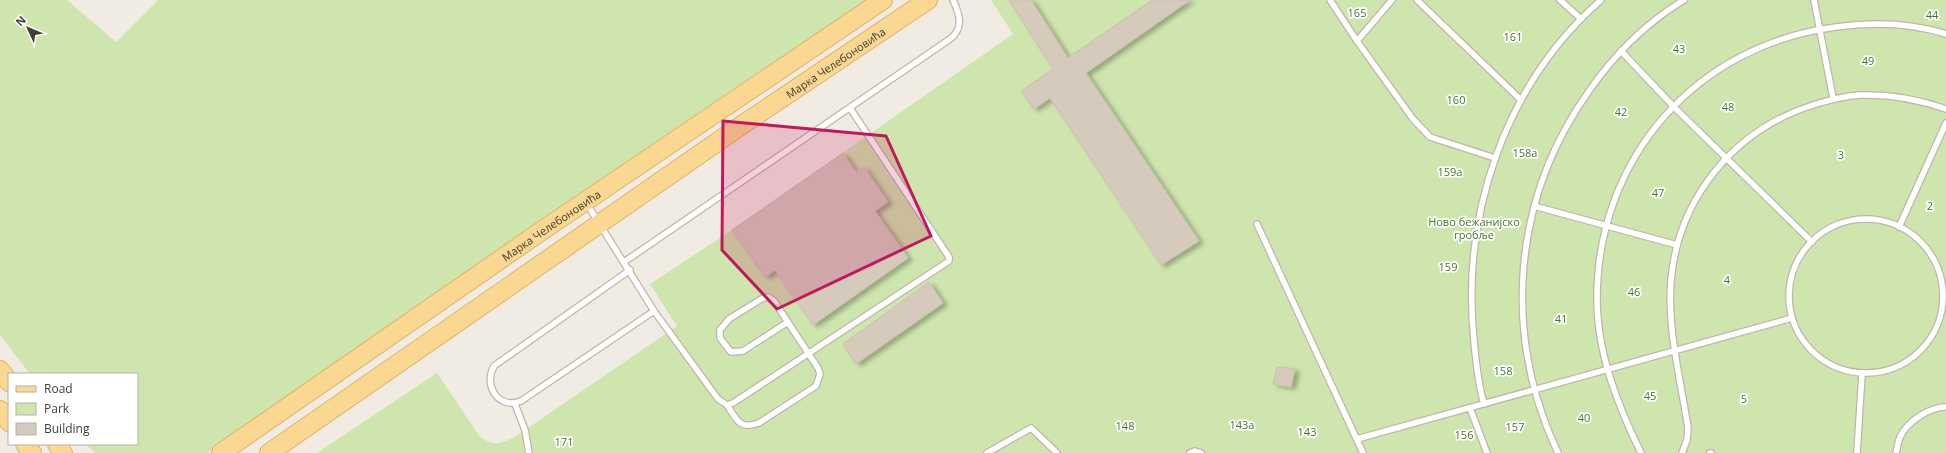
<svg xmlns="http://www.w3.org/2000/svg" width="1946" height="453" font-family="'Open Sans',sans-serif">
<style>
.green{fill:#cee5ad}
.building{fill:#d5cabc;stroke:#cdbfad;filter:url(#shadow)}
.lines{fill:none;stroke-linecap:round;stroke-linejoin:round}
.service-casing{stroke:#bfb6a9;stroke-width:8}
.primary-casing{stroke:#dfb463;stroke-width:20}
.service{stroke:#fff;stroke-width:5.5}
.primary{stroke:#fbd892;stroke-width:18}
.marked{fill:#c2185b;fill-opacity:0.2;stroke:#c2185b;stroke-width:3;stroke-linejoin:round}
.labels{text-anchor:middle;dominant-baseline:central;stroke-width:3.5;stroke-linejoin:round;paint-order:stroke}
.park-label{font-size:11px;fill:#497229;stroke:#fff}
.street-label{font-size:11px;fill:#433c34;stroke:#fff}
</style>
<defs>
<filter id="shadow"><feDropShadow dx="4.5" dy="2.5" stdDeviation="2" flood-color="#0004"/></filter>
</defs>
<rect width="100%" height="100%" fill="#f1ece3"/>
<g class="green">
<path d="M 0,0 L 67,0 L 116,42 L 158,0 L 875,0 L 585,202 L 207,453 L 96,453 L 85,444 L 137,444 L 137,374 L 30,374 L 0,335 Z"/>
<path d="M 991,0 L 1946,0 L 1946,453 L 317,453 L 437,373 L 480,437 C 498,450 509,440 525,430 L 677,326 L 650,284 L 732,230 L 1013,34 Z"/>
</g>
<g class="building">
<path d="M 1009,0 L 1031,0 L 1068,58 L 1152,0 L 1190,0 L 1086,73 L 1199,241 L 1161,265 L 1050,98 L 1034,109 L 1021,91 L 1053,69 Z"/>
<path d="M 843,153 L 856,172 L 864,167 L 888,202 L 875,211 L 908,258 L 813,325 L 775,270 L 765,277 L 732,230 Z"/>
<path d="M 929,282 L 943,303 L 856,364 L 843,344 Z"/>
<path d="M 1277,367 L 1295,369 L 1291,387 L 1273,384 Z"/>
</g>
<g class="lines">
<defs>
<g id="service">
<path d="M 1330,0 L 1357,41"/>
<path d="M 1392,0 L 1357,41 L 1413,119 L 1430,137 L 1495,158"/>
<path d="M 1417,0 L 1521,100"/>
<path d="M 1560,0 L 1581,19"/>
<path d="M 1814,0 L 1833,98"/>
<path d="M 1621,51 L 1674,107 L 1812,242"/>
<path d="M 587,204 L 654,311 L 521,401 C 498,410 483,385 494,366 L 630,270"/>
<path d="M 1534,206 L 1677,245"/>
<circle cx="1866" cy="296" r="77"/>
<path d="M 1257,224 L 1363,453"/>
<path d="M 1899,227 L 1946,123"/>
<path d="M 624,262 L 950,39 C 964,28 960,15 953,0"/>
<path d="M 654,311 L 718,399 L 727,405 L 733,403 L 949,261 L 949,257 L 850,108"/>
<path d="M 515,404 L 525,430 L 529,453"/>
<path d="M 1484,404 C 1478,384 1476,363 1474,341 C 1461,216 1504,85 1601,0"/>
<path d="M 727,405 C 737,420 739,430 759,423 L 816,386 L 820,374 L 818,368 L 774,301 L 768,297 L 763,298 L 729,319 L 720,330 L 720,338 L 731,352 L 743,351 L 788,322"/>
<path d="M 1470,408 L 1487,453"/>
<path d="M 1357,439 L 1792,318"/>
<path d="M 987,453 L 1031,428 L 1057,453"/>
<path d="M 1190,453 L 1195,451 L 1201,453"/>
<path d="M 1558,453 C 1502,334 1512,199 1589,91 C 1614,55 1646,23 1684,0"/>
<path d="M 1641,453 C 1618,406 1597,353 1597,299 C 1597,158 1696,45 1836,27 C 1872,22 1911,23 1946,34"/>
<path d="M 1682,453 L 1687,440 L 1688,428 C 1681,382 1667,328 1671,281 C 1678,198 1734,130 1813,105 C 1829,100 1844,96 1860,95 C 1890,94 1918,99 1946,109"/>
<path d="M 1710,453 L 1711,453"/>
<path d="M 1857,453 L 1862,374"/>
<path d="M 1896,453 C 1897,448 1898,442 1900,437 C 1907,422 1929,407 1946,407"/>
</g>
<g id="primary">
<path d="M 0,370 L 9,382"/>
<path d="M 0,410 L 9,422"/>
<path d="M 25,444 L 32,453"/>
<path d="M 57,444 L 63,453"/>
<path id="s1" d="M 221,453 L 540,232 L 883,0"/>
<path id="s2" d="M 269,453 L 736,129 L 928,0"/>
</g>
</defs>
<use href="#service" class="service-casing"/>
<use href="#primary" class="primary-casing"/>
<use href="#service" class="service"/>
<use href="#primary" class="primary"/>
</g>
<path class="marked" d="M 723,121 L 886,136 L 931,236 L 777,309 L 722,250 Z"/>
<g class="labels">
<g class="park-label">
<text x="1357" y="12">165</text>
<text x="1932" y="14">44</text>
<text x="1513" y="36">161</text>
<text x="1679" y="48">43</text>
<text x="1868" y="60">49</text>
<text x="1456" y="99">160</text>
<text x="1728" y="106">48</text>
<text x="1621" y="111">42</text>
<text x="1525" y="152">158a</text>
<text x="1841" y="154">3</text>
<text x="1450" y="171">159a</text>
<text x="1658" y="192">47</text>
<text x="1930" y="205">2</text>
<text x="1474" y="221">Ново бежанијско<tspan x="1474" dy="13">гробље</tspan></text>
<text x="1448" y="266">159</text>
<text x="1727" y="279">4</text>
<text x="1634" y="291">46</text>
<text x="1561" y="318">41</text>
<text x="1503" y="370">158</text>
<text x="1650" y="395">45</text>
<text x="1744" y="398">5</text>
<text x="1584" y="417">40</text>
<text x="1242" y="424">143a</text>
<text x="1125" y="425">148</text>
<text x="1515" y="426">157</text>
<text x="1307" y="431">143</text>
<text x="1464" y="434">156</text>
<text x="564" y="441">171</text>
</g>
<g class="street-label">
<text stroke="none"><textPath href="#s2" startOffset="688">Марка Челебоновића</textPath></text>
<text stroke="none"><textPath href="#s1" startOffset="401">Марка Челебоновића</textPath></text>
</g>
</g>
<rect x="8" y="373" width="130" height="72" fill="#ffffff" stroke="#b4b1ae"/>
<rect x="16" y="386" width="20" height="6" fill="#fbd892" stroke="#b4b1ae"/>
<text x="44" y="393" font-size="12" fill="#433c34">Road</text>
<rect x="16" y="403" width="20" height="12" fill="#cee5ad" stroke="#b4b1ae"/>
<text x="44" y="413" font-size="12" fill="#433c34">Park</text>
<rect x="16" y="423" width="20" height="12" fill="#d5cabc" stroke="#b4b1ae"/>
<text x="44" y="433" font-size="12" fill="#433c34">Building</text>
<g transform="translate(28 28) rotate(314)" stroke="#ffffff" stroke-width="3" paint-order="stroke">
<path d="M0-3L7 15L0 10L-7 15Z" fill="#433c34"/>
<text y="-6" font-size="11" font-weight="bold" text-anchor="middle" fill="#433c34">N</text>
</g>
</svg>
